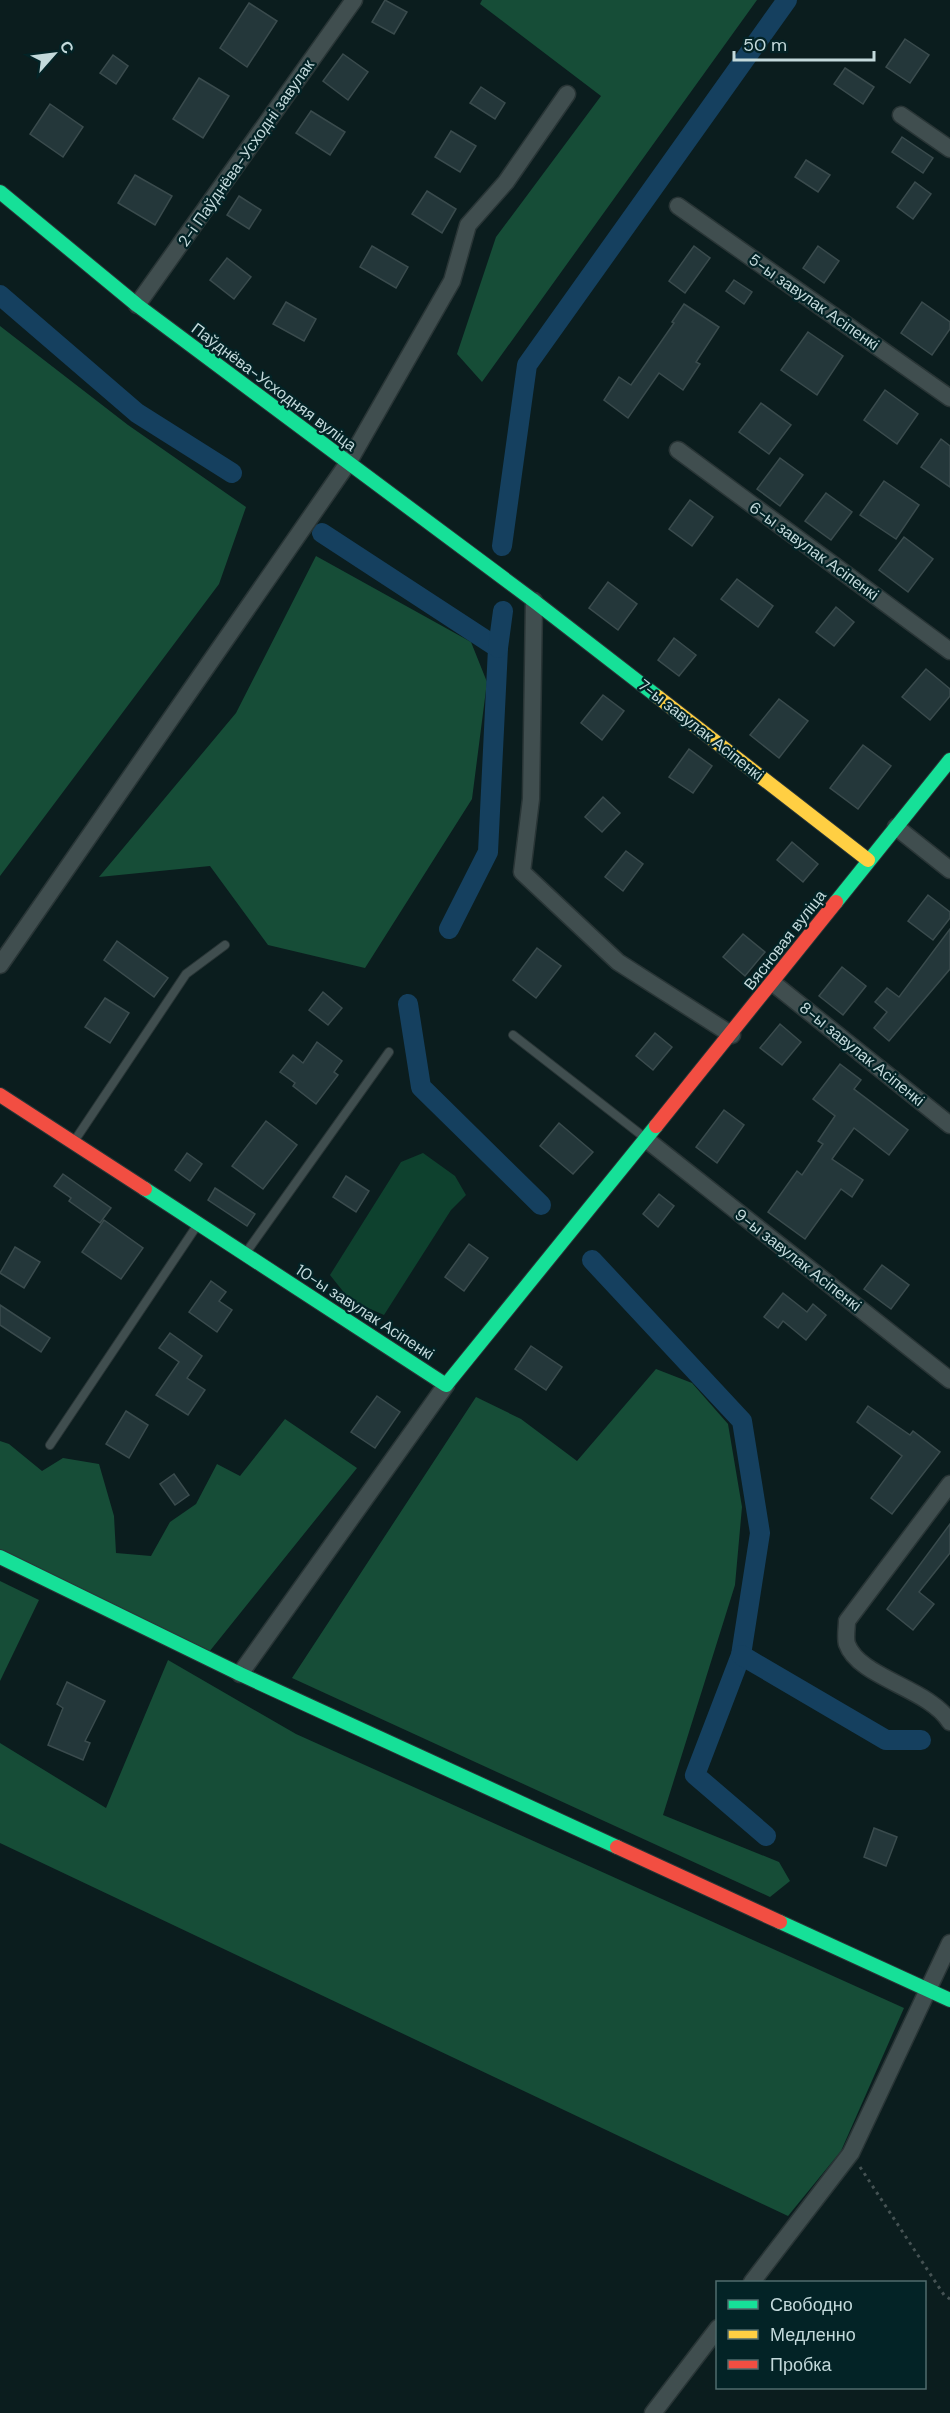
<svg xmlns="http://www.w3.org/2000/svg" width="950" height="2413" font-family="'DM Sans',sans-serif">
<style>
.green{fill:#0e412e}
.forest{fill:#164d37}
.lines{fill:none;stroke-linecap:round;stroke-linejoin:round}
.canal{stroke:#15405f;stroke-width:20}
.building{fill:#24373a;stroke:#3a4b4d;stroke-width:1.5}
.lane-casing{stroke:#293536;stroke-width:10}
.street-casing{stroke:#293536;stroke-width:19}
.fast-casing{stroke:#293536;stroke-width:16}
.slow-casing{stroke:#293536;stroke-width:16}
.jam-casing{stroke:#293536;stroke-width:16}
.path{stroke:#455253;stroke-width:3;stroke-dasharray:3 4.5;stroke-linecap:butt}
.lane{stroke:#404e4f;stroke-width:8}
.street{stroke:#404e4f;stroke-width:16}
.fast{stroke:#16e098;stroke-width:14}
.slow{stroke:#ffcf43;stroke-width:14}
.jam{stroke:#f24e42;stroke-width:14}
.labels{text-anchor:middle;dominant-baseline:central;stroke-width:4.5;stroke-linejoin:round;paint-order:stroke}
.street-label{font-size:16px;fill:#c3d9db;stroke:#032326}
</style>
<rect width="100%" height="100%" fill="#0b1d1e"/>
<path class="green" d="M 423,1153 L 455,1176 L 466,1195 L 451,1210 L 384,1315 L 350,1300 L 330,1275 L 401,1162 Z"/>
<g class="forest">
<path d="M 482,0 L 757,0 L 482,382 L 457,354 L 496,237 L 601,96 L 480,4 Z"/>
<path d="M 0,326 L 128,425 L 246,507 L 219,584 L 0,876 Z"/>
<path d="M 316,556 L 471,642 L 487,682 L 472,799 L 365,968 L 268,945 L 210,866 L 99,877 L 236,713 Z"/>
<path d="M 656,1369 L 692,1383 L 728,1424 L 742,1507 L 735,1585 L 663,1815 L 779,1862 L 790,1881 L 770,1897 L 292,1678 L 476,1397 L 521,1419 L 577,1461 Z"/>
<path d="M 285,1419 L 357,1468 L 209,1652 L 0,1549 L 0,1441 L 9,1444 L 42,1471 L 63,1458 L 99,1464 L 114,1516 L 116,1553 L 151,1556 L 170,1522 L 196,1504 L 217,1464 L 240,1476 Z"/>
<path d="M 0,1581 L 39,1600 L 0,1681 Z"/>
<path d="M 168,1660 L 296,1734 L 904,2008 L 841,2151 L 788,2216 L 0,1843 L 0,1743 L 106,1808 Z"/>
</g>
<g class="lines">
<g class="canal">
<path d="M 0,295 L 137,413 L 232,473"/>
<path d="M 322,533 L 498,648 L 488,852 L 449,929"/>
<path d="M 502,546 L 527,365 L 787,0"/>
<path d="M 498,648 L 503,611"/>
<path d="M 408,1004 L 421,1087 L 541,1205"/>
<path d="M 592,1260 L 742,1421 L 760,1533 L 741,1655 L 695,1775 L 766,1836"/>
<path d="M 741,1655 L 886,1740 L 921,1740"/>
</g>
</g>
<g class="building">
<path d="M 385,0 L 407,12 L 394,34 L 372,22 Z"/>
<path d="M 249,3 L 277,21 L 247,67 L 220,48 Z"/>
<path d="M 905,39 L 929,55 L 910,83 L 886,67 Z"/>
<path d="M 343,54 L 368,72 L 348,100 L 323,81 Z"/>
<path d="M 113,55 L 128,66 L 116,84 L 100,73 Z"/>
<path d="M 845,68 L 874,87 L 863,104 L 834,84 Z"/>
<path d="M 199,78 L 229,96 L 203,138 L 173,119 Z"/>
<path d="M 481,87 L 505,103 L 495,119 L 470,103 Z"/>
<path d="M 50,104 L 83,127 L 63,157 L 30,134 Z"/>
<path d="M 311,111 L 345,132 L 330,155 L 296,133 Z"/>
<path d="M 451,131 L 476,146 L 460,172 L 435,157 Z"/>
<path d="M 902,137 L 933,158 L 923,173 L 892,152 Z"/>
<path d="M 806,160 L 830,175 L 818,192 L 795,177 Z"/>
<path d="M 135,175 L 172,196 L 155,225 L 118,203 Z"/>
<path d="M 915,182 L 931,194 L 913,219 L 897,207 Z"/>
<path d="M 427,191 L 456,209 L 442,233 L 412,214 Z"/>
<path d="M 239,196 L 261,210 L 249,229 L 227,215 Z"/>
<path d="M 372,246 L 408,267 L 396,288 L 360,267 Z"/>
<path d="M 694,246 L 710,258 L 685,293 L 669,281 Z"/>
<path d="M 818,246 L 839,261 L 824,283 L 803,268 Z"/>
<path d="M 227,258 L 251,277 L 234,299 L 210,280 Z"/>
<path d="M 734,280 L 752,292 L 744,304 L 726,291 Z"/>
<path d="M 286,302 L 316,319 L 304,341 L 273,324 Z"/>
<path d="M 922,302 L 950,322 L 950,329 L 932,355 L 901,333 Z"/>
<path d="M 684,304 L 719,327 L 696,362 L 700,364 L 683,390 L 659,373 L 628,418 L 604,400 L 619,377 L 631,385 L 674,323 L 672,322 Z"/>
<path d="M 808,332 L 843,356 L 817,395 L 781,370 Z"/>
<path d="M 885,390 L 918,414 L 897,444 L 864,420 Z"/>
<path d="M 761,403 L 791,425 L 769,454 L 739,432 Z"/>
<path d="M 941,439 L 950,446 L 950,487 L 921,467 Z"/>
<path d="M 780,458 L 803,475 L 780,506 L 757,489 Z"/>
<path d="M 884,481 L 919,505 L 896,539 L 860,515 Z"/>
<path d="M 826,493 L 852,512 L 831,540 L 805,521 Z"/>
<path d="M 690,500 L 713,517 L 692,546 L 669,529 Z"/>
<path d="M 904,537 L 933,559 L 908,592 L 879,570 Z"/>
<path d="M 737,579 L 773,606 L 758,627 L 721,599 Z"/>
<path d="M 608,582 L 637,604 L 618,630 L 589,608 Z"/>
<path d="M 836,607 L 854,622 L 834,646 L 816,632 Z"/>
<path d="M 674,638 L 696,655 L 679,676 L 658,660 Z"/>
<path d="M 926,669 L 950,689 L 950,696 L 930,720 L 902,697 Z"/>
<path d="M 603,695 L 624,711 L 602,740 L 581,723 Z"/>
<path d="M 779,699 L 808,721 L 779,758 L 750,735 Z"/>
<path d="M 863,745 L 891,766 L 858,809 L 830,788 Z"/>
<path d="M 689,749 L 712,766 L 693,793 L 669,777 Z"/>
<path d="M 603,797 L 620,813 L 602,832 L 585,817 Z"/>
<path d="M 792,842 L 818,864 L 803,882 L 777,860 Z"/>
<path d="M 626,851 L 643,864 L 623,891 L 605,877 Z"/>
<path d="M 928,895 L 950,912 L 950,918 L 933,940 L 908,921 Z"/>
<path d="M 950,929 L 950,969 L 889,1041 L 874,1028 L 887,1012 L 875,1002 L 887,988 L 899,997 Z"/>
<path d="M 743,934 L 765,952 L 745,976 L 723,957 Z"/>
<path d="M 117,941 L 168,978 L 154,997 L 104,960 Z"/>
<path d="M 537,948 L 561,966 L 536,998 L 513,980 Z"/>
<path d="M 842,967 L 866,986 L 843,1015 L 819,996 Z"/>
<path d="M 323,992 L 342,1008 L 328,1025 L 309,1010 Z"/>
<path d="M 105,998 L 129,1013 L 110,1043 L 85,1027 Z"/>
<path d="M 780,1024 L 801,1042 L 782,1065 L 760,1048 Z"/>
<path d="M 655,1033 L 672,1047 L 653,1070 L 636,1056 Z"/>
<path d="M 317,1042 L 342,1061 L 334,1072 L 338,1075 L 316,1104 L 293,1086 L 295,1083 L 280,1072 L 293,1055 L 303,1063 Z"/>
<path d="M 840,1064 L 861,1080 L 854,1089 L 908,1130 L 889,1155 L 854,1128 L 832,1159 L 863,1180 L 852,1197 L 841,1189 L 805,1239 L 768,1212 L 797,1171 L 802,1175 L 823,1144 L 818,1141 L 835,1116 L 813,1099 Z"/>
<path d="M 724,1110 L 744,1125 L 717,1163 L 696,1147 Z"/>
<path d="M 266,1121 L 297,1145 L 263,1189 L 232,1166 Z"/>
<path d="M 559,1123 L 593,1152 L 573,1174 L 540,1146 Z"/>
<path d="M 187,1153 L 202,1164 L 190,1181 L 175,1170 Z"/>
<path d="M 63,1174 L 111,1208 L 100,1223 L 69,1201 L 71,1198 L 54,1186 Z"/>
<path d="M 346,1176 L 369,1191 L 356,1212 L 333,1197 Z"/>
<path d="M 215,1188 L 255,1214 L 247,1226 L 208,1200 Z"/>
<path d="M 659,1194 L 674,1206 L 658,1227 L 643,1214 Z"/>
<path d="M 104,1220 L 143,1248 L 121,1279 L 82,1252 Z"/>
<path d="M 469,1244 L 488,1258 L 464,1291 L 445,1277 Z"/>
<path d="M 15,1247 L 40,1262 L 24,1288 L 0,1273 Z"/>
<path d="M 882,1265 L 909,1285 L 891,1309 L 864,1289 Z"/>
<path d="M 211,1281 L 226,1292 L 219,1301 L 232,1310 L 217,1332 L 189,1312 Z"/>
<path d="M 783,1293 L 807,1312 L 813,1304 L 826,1315 L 806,1340 L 783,1321 L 778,1328 L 764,1317 Z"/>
<path d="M 0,1305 L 50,1338 L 41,1352 L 0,1325 Z"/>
<path d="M 170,1333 L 202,1356 L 187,1378 L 205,1390 L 188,1415 L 156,1395 L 179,1362 L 159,1348 Z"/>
<path d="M 531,1346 L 562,1367 L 546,1390 L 515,1369 Z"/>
<path d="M 377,1396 L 400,1412 L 375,1448 L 351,1432 Z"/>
<path d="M 868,1406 L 910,1435 L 913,1431 L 940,1452 L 892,1514 L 871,1498 L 902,1456 L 857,1422 Z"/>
<path d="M 126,1411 L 148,1425 L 129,1458 L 106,1444 Z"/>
<path d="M 174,1474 L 189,1495 L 175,1505 L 160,1484 Z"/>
<path d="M 950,1524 L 950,1553 L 919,1592 L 934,1604 L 913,1630 L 887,1609 Z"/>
<path d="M 67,1682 L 105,1701 L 85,1741 L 90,1743 L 83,1760 L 48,1745 L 63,1708 L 57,1704 Z"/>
<path d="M 874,1828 L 897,1837 L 886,1866 L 864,1857 Z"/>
</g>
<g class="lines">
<defs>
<g id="lane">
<path d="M 513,1035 L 644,1137"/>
<path d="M 75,1140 L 186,974 L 225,945"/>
<path d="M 245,1254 L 389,1052"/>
<path d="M 50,1445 L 196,1227"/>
</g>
<g id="street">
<path d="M 901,115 L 950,149"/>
<path d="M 678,206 L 950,398"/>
<path d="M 137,305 L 354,0"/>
<path d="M 678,450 L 950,651"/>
<path d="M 534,601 L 531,799 L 522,872 L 618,962 L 732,1035"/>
<path d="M 896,827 L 950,870"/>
<path d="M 0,965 L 348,463 L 452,281 L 468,225 L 506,182 L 567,94"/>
<path d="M 773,983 L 950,1125"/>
<path d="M 647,1140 L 950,1380"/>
<path d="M 950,1484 L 847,1621 C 847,1627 845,1638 847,1644 C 859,1678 929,1688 950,1722"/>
<path d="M 240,1674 L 446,1385"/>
<path d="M 752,2282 L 851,2153 L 950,1943"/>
<path d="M 653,2413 L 718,2328"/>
</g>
<g id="fast">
<path d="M 0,192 L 137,305 L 534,601 L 658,697"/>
<path d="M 836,902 L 950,760"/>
<path d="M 145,1189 L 446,1385 L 656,1126"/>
<path d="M 0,1557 L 240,1674 L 617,1847"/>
<path d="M 780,1922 L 950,2000"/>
</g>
<path id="slow" d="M 658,697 L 868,860"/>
<g id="jam">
<path d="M 0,1095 L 145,1189"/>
<path d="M 656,1126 L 836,902"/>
<path d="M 617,1847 L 780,1922"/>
</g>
</defs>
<use href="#lane" class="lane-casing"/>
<use href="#street" class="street-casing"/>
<use href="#fast" class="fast-casing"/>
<use href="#slow" class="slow-casing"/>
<use href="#jam" class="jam-casing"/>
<path class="path" d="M 860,2167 L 944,2295 L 950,2299"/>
<use href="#lane" class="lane"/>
<use href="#street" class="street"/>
<use href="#fast" class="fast"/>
<use href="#slow" class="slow"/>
<use href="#jam" class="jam"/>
</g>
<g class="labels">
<g class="street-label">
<text transform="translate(246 153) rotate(-55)">2-і Паўднёва-Усходні завулак</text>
<text transform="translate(814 302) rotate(35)">5-ы завулак Асіпенкі</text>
<text transform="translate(274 387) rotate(37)">Паўднёва-Усходняя вуліца</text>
<text transform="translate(814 551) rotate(36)">6-ы завулак Асіпенкі</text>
<text transform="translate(701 730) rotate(38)">7-ы завулак Асіпенкі</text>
<text transform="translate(785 940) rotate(-52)">Вясновая вуліца</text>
<text transform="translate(862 1054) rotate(39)">8-ы завулак Асіпенкі</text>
<text transform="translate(798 1260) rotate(38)">9-ы завулак Асіпенкі</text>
<text transform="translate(365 1312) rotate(33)">10-ы завулак Асіпенкі</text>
</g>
</g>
<rect x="716" y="2281" width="210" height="108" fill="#032326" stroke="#506c6e" stroke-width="1.5"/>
<rect x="728" y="2300" width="30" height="9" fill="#16e098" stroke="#506c6e" stroke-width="1.5"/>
<text x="770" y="2311" font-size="18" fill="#c3d9db">Свободно</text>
<rect x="728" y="2330" width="30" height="9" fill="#ffcf43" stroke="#506c6e" stroke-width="1.5"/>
<text x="770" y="2341" font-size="18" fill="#c3d9db">Медленно</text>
<rect x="728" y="2360" width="30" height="9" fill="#f24e42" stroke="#506c6e" stroke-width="1.5"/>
<text x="770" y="2371" font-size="18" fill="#c3d9db">Пробка</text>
<g transform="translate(54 54) rotate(62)" stroke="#032326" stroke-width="4.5" paint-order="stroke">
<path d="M0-4.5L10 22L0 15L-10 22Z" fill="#c3d9db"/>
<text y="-9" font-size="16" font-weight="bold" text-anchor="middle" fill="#c3d9db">С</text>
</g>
<path d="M734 51v9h140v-9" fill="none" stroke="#c3d9db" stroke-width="3"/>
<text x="743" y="51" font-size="18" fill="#c3d9db" stroke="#032326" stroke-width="4.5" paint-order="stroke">50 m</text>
</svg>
